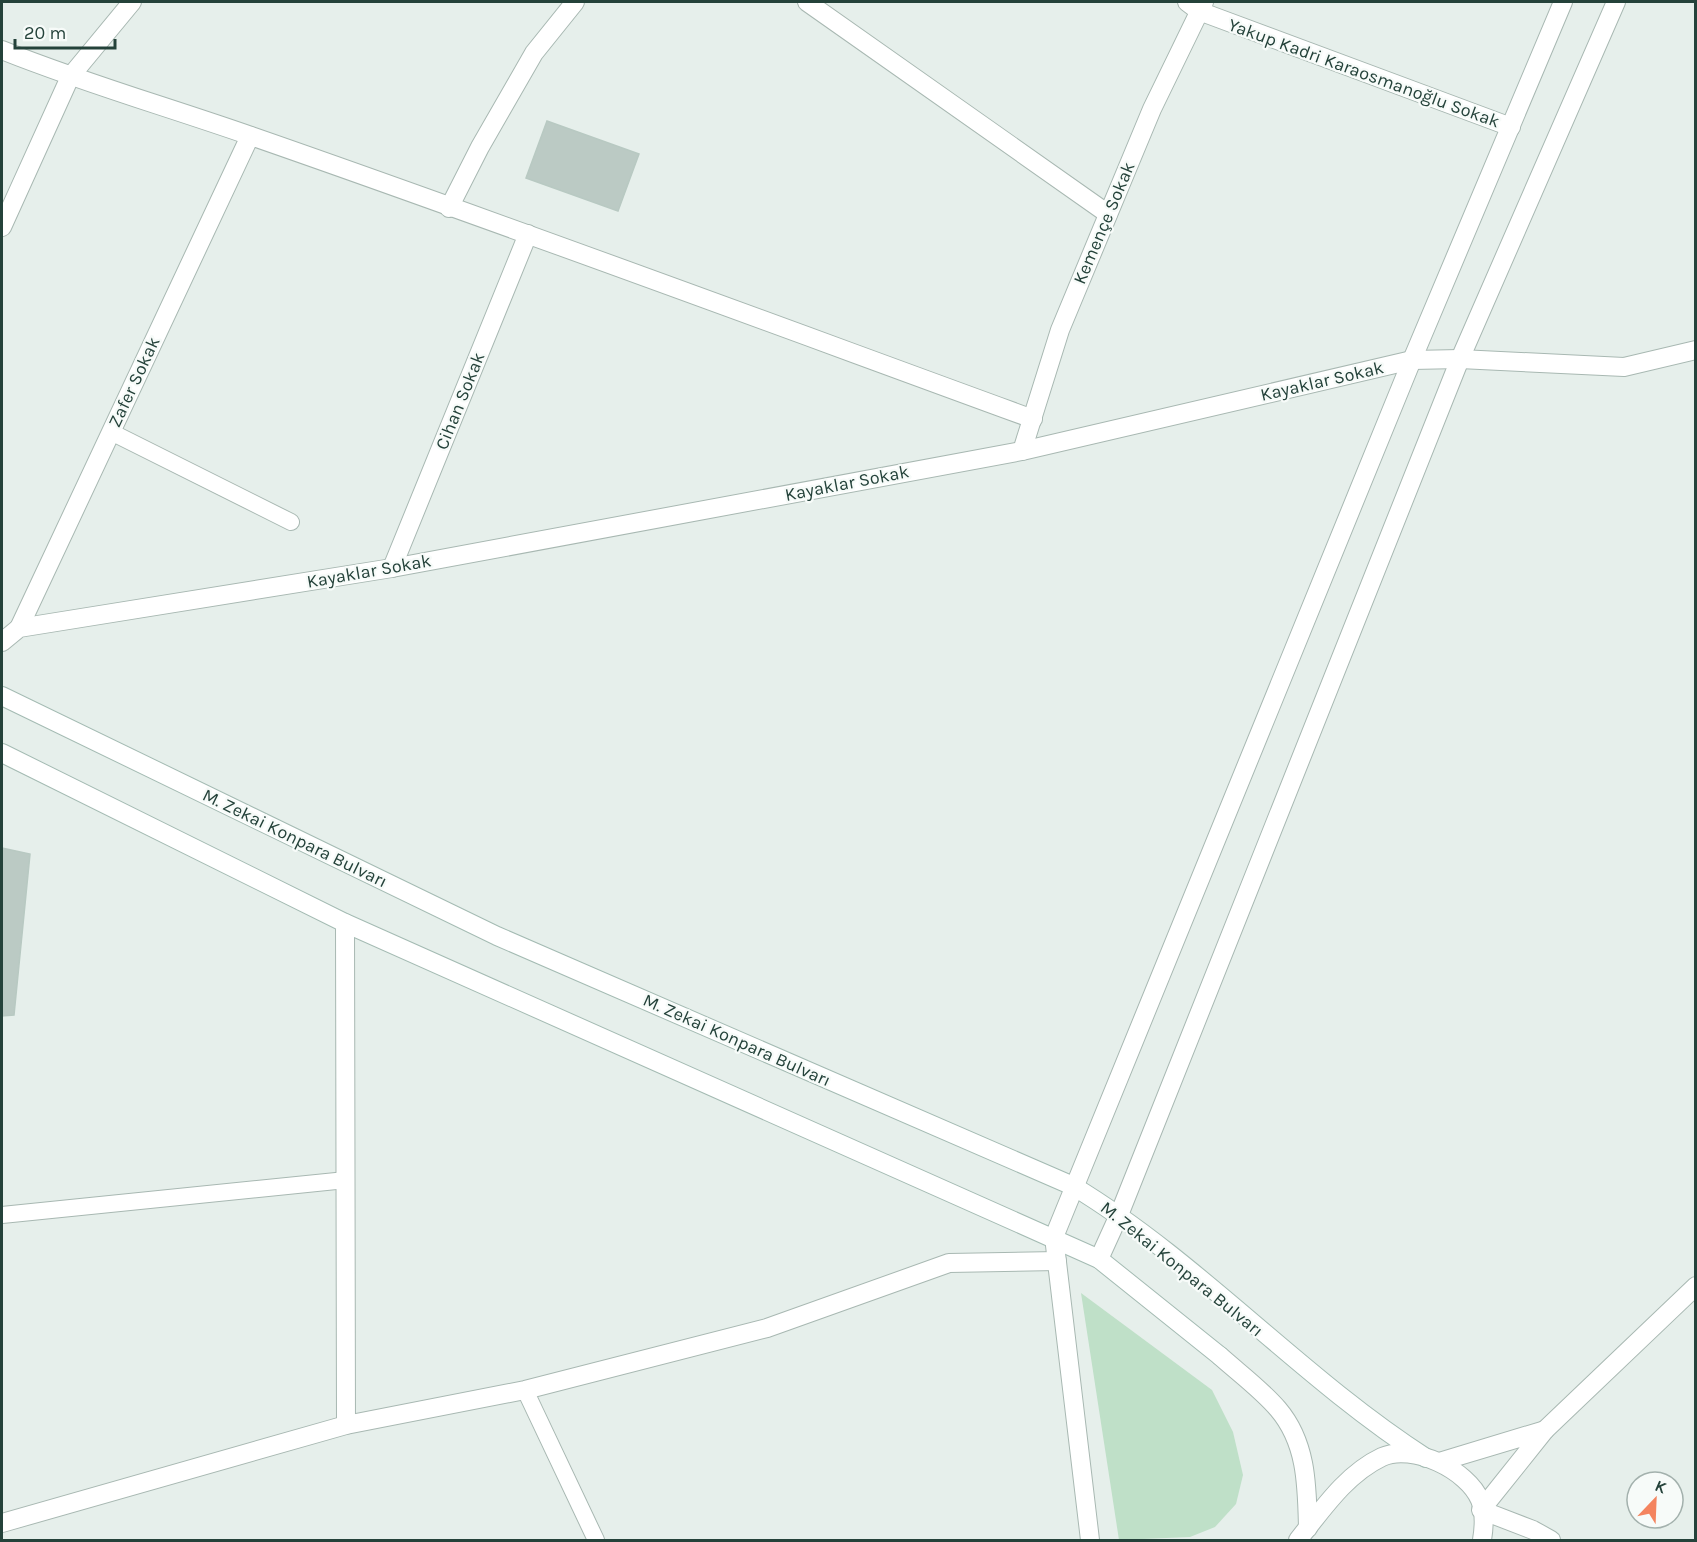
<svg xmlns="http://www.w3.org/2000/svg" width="1697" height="1542" font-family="Karla,sans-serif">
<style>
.green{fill:#bfe0c8}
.building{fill:#bbcac4;stroke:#b8c9c2;stroke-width:1.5}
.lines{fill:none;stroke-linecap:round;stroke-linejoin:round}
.lane-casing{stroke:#a8b8b2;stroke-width:18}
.street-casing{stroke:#a8b8b2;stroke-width:20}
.secondary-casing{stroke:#a4bbb3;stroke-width:20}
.lane{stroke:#fff;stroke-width:16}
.street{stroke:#fff;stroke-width:18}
.secondary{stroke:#fff;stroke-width:18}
.labels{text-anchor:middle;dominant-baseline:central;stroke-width:4.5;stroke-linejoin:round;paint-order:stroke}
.street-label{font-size:18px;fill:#24423a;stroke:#f7fbf9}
</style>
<rect width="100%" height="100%" fill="#e6efeb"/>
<path class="green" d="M 1081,1293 L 1212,1390 L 1233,1432 L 1243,1475 L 1236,1504 L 1215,1527 L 1190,1537 L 1119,1540 Z"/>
<g class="building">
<path d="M 547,121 L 639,154 L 618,211 L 526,178 Z"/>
<path d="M 2,848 L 30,854 L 14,1015 L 2,1016 Z"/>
</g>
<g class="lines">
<defs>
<g id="lane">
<path d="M 111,432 L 291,522"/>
<path d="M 2,1215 L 346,1180"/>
<path d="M 525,1390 L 596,1540"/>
</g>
<g id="street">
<path d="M 807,2 L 1108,214"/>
<path d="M 1187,2 L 1199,11 L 1511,127"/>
<path d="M 2,50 C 84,83 168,107 251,136 C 513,227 773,324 1033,419"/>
<path d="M 449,208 L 480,147 L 534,53 L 575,2"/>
<path d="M 2,227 L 70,77 L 132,2"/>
<path d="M 1022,451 L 1060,330 L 1152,109 L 1204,2"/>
<path d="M 392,568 L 528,234"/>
<path d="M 19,628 L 250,136"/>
<path d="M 2,642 L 19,628 L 392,568 L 1022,451 L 1412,360 L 1460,359 L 1624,367 L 1696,350"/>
<path d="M 345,923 L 346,1425"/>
<path d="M 1099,1259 L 1119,1215 L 1460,359 L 1616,2"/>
<path d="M 1220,1356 C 1239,1373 1262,1390 1278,1409 C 1307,1443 1307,1486 1308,1528"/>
<path d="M 1545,1430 L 1696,1286"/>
<path d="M 1439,1462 L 1545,1430 L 1481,1510 L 1533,1530 L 1551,1540"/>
<path d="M 2,1523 L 346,1425 L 525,1390 L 767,1328 L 949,1263 L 1057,1261"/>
<path d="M 1090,1540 L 1054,1237 L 1412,360 L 1563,2"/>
<path d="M 1298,1540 C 1322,1510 1346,1474 1382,1457 C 1412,1443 1468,1470 1480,1500 C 1485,1512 1484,1528 1482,1540"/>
</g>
<g id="secondary">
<path d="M 2,696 L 497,936 L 1073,1186 C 1200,1263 1300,1377 1426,1458"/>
<path d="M 2,753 L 345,923 L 1099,1259 L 1220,1356"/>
</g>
</defs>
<use href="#lane" class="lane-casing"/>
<use href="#street" class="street-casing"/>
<use href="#secondary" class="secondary-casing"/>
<use href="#lane" class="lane"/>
<use href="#street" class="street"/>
<use href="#secondary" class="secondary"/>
</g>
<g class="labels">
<g class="street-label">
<text transform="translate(1364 73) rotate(20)">Yakup Kadri Karaosmanoğlu Sokak</text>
<text transform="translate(1104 223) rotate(-67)">Kemençe Sokak</text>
<text transform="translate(1322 381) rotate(-13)">Kayaklar Sokak</text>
<text transform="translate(134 382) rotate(-65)">Zafer Sokak</text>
<text transform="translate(460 401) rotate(-68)">Cihan Sokak</text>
<text transform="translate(847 483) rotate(-11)">Kayaklar Sokak</text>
<text transform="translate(369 571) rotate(-10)">Kayaklar Sokak</text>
<text transform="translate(295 838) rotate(26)">M. Zekai Konpara Bulvarı</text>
<text transform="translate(737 1040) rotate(24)">M. Zekai Konpara Bulvarı</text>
<text transform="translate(1182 1269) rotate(39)">M. Zekai Konpara Bulvarı</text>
</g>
</g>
<rect width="1697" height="1542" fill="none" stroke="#24423a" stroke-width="6"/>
<g transform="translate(1655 1500) rotate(23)"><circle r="28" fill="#f7fbf9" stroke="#a3b1ad" stroke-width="1.5"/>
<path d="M0-4.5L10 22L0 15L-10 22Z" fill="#f4845f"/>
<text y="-9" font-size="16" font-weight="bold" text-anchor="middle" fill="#24423a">K</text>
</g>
<path d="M15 39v9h100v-9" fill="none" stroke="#24423a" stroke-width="3"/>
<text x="24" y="39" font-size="18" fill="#24423a" stroke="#f7fbf9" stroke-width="4.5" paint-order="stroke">20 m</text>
</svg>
